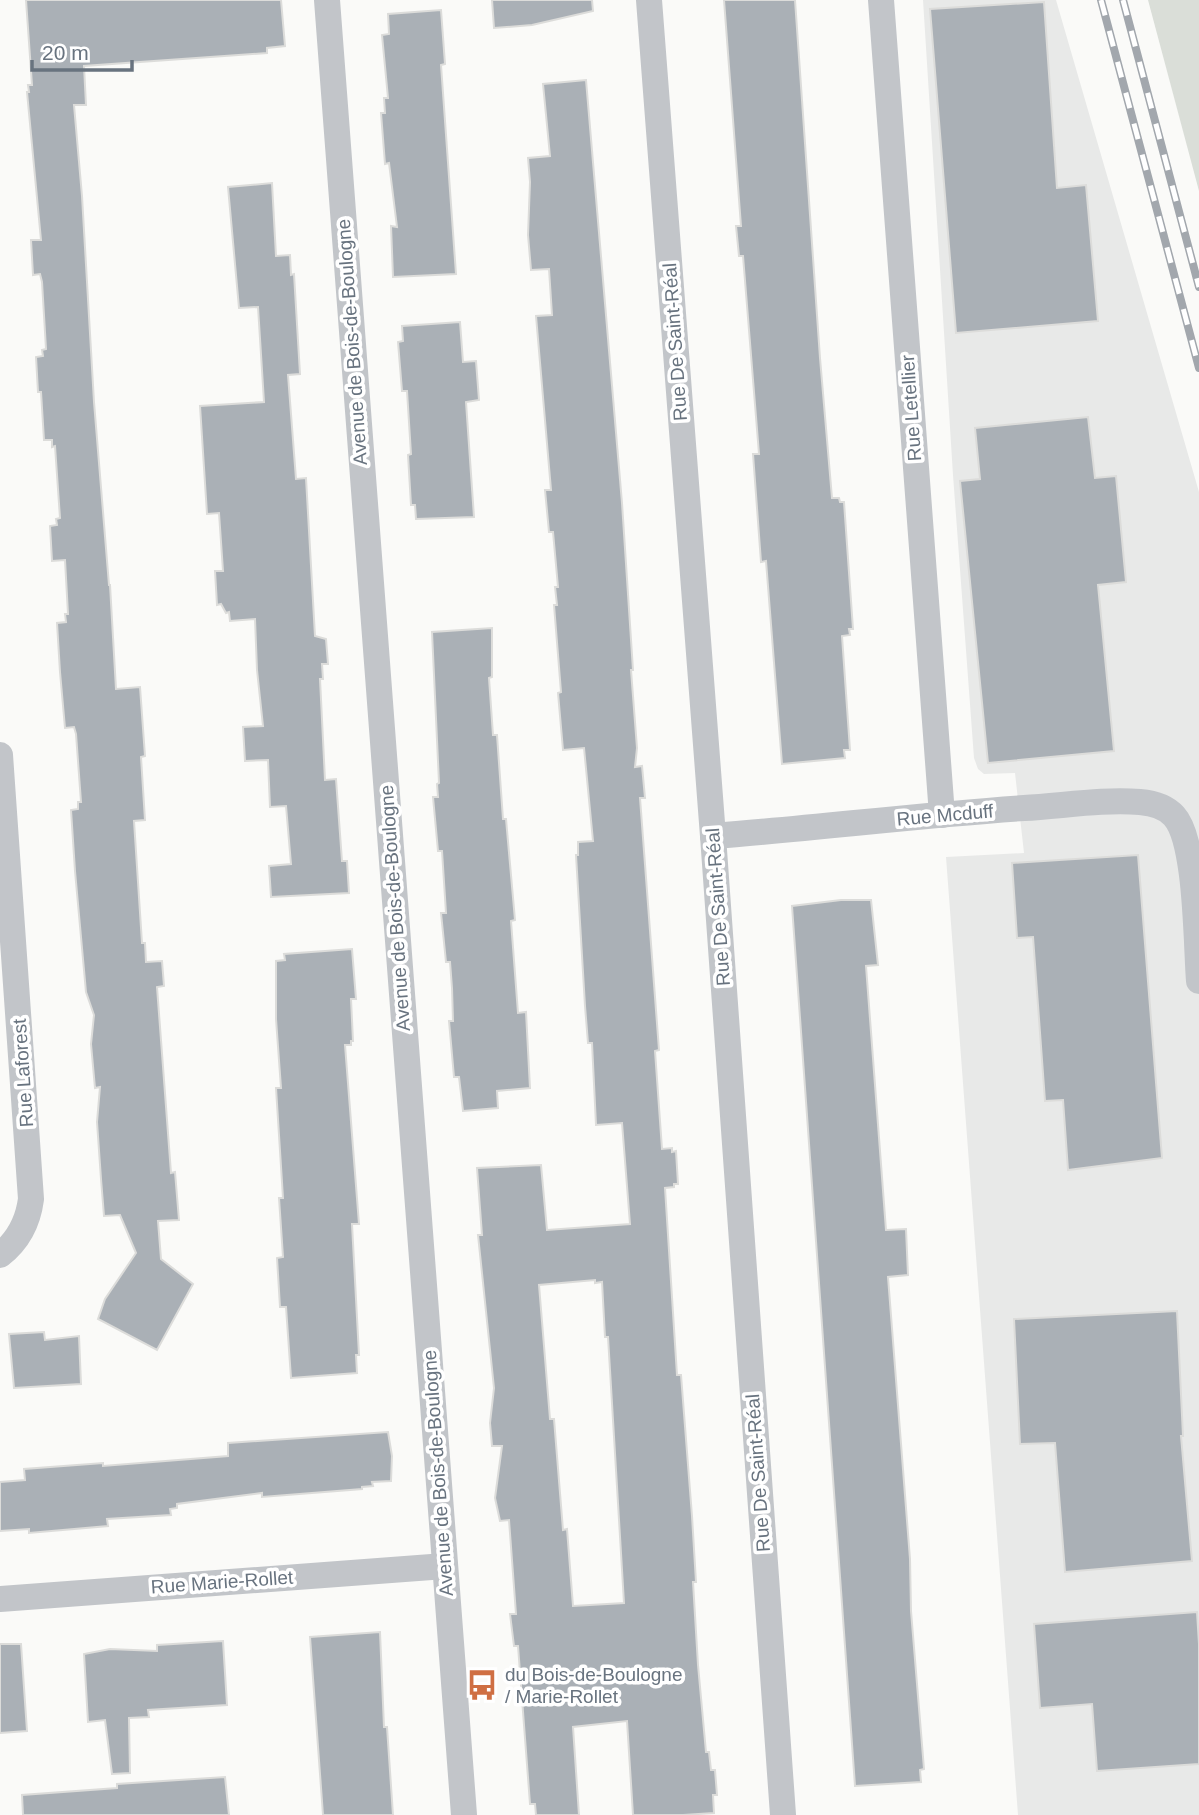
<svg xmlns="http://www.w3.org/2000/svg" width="1199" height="1815" font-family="Arial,sans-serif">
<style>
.built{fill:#e8e9e8}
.green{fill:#daded8}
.building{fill:#aab0b6;stroke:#dcdcda;stroke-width:2;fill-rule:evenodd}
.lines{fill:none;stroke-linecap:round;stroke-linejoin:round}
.minor{stroke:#c2c5c9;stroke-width:26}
.rail-casing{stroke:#a2a7ad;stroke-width:8}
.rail{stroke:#fff;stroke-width:5;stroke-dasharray:16;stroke-linecap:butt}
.labels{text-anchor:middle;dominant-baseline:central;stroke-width:7;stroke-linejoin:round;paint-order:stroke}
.street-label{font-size:19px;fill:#68737f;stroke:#fff}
.poi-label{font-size:19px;fill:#68737f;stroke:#fff;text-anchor:start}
</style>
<rect width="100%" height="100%" fill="#fafaf8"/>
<path class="built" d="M 923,0 L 1056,0 L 1199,492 L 1199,1815 L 1018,1815 L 946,857 L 1024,853 L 1015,773 L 984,774 L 978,769 L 974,758 L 953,475 Z"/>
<path class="green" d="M 1148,0 L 1199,0 L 1199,191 Z"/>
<g class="building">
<path d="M 26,0 L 281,0 L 285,46 L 267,48 L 267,53 L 84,66 L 86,105 L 74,105 L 82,196 L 94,402 L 109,585 L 110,585 L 116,689 L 140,687 L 145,756 L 141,757 L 145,820 L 134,821 L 142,943 L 145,943 L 146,962 L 162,961 L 164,986 L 157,987 L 171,1173 L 175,1172 L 179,1220 L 158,1221 L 161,1259 L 193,1284 L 157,1350 L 98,1319 L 105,1299 L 136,1253 L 120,1215 L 104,1216 L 101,1179 L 97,1122 L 100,1087 L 95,1088 L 91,1044 L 94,1015 L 86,992 L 75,871 L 71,810 L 78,809 L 78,802 L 81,802 L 76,734 L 74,727 L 65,728 L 60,672 L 57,623 L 66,622 L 65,614 L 68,614 L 65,560 L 52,561 L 50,526 L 57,525 L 56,519 L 60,518 L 55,446 L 52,447 L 52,440 L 44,440 L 41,392 L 38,392 L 36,357 L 43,356 L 42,350 L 46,349 L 42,282 L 40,274 L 33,275 L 31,240 L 41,240 L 27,92 L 29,92 L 28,85 L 32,85 Z"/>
<path d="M 492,0 L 592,0 L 593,11 L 532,25 L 494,28 Z"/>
<path d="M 724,0 L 795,0 L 820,358 L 832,498 L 839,498 L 840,502 L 844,502 L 853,629 L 849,629 L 850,635 L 842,636 L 850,750 L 844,750 L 845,758 L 782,764 L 766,561 L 761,562 L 753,454 L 759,454 L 743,256 L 739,256 L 736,226 L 741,226 Z"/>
<path d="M 1044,2 L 1057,188 L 1086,185 L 1098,321 L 956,333 L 930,9 Z"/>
<path d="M 441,10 L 445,64 L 441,65 L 456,274 L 393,277 L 391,226 L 397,227 L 389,163 L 385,164 L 381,113 L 385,113 L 384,98 L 388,98 L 382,35 L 389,34 L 388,14 Z"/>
<path d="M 586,80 L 622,503 L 633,670 L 631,670 L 637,748 L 635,767 L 642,766 L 645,798 L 640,798 L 659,1050 L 655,1051 L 662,1149 L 672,1148 L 672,1152 L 676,1151 L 678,1184 L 674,1184 L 674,1187 L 665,1188 L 677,1375 L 681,1375 L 692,1516 L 696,1582 L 693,1582 L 698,1665 L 706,1752 L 709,1752 L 711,1770 L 715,1770 L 717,1795 L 713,1795 L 714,1813 L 683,1815 L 633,1815 L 627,1721 L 573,1727 L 579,1815 L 536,1815 L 535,1804 L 530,1804 L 518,1646 L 514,1646 L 510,1614 L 516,1614 L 509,1520 L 500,1521 L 495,1498 L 502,1446 L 492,1446 L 490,1423 L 494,1388 L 478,1235 L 482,1235 L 477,1168 L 541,1165 L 547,1230 L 630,1224 L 622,1123 L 596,1125 L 592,1043 L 588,1043 L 585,1006 L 576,855 L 578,855 L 578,842 L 593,841 L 584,748 L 563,750 L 558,693 L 561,692 L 554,605 L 557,605 L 555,587 L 558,587 L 553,532 L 549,532 L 545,490 L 551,490 L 536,316 L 552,315 L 549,269 L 531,270 L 528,235 L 530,182 L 528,158 L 550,156 L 543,84 ZM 595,1280 L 595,1283 L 602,1282 L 605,1337 L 608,1337 L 624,1603 L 573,1606 L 567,1529 L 563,1530 L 554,1419 L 550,1419 L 539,1285 Z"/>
<path d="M 272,183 L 276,256 L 290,255 L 291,275 L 294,274 L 300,374 L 288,375 L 296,479 L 306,478 L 315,636 L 326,639 L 328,664 L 322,664 L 323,679 L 320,679 L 325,780 L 336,779 L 342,861 L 347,861 L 349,893 L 271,897 L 269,866 L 291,864 L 286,806 L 270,807 L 268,760 L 245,761 L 243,727 L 263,726 L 257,670 L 255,619 L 230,621 L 229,612 L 226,613 L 221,604 L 217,605 L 215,571 L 223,571 L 219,513 L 207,514 L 200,406 L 264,402 L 258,307 L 239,308 L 228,187 Z"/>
<path d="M 460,322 L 463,362 L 476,361 L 479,400 L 466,402 L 474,517 L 416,519 L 415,505 L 411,505 L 408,455 L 411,454 L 407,391 L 402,391 L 398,342 L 403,341 L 402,326 Z"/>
<path d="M 1088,417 L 1095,478 L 1116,476 L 1126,582 L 1098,585 L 1114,751 L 988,763 L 960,481 L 980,479 L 975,428 Z"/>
<path d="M 492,628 L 492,677 L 489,678 L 493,735 L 497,735 L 503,819 L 506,819 L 515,920 L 511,921 L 518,1013 L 526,1012 L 530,1088 L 497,1091 L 498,1108 L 463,1111 L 459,1077 L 454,1077 L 449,1021 L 453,1021 L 452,988 L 450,962 L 446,962 L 441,913 L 446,913 L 442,851 L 438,851 L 433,797 L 438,797 L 437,784 L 439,783 L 432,632 Z"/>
<path d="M 1138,855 L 1162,1158 L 1068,1170 L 1063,1100 L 1045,1101 L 1033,937 L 1017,938 L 1012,863 Z"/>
<path d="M 841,900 L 871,900 L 878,965 L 866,966 L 886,1230 L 906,1229 L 908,1275 L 888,1277 L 910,1559 L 911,1611 L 924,1769 L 920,1770 L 921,1782 L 855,1786 L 792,906 Z"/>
<path d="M 352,949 L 356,999 L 351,999 L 353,1041 L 351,1041 L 351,1045 L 345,1045 L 359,1224 L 352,1224 L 359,1355 L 356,1355 L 357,1373 L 291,1378 L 286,1307 L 280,1307 L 277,1258 L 283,1257 L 279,1198 L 283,1198 L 276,1088 L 281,1088 L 276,1019 L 276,961 L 285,960 L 284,954 Z"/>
<path d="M 1177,1311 L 1183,1436 L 1181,1436 L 1192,1561 L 1065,1572 L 1055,1443 L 1020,1444 L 1014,1319 Z"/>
<path d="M 44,1332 L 45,1340 L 79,1336 L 81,1384 L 14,1388 L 9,1334 Z"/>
<path d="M 388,1432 L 392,1456 L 391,1481 L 372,1482 L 373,1486 L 362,1487 L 362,1489 L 262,1497 L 262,1493 L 177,1504 L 177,1508 L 170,1509 L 171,1515 L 107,1519 L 108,1526 L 29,1533 L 29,1529 L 0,1531 L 0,1482 L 25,1480 L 24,1469 L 103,1463 L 103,1466 L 228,1456 L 228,1443 Z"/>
<path d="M 1197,1612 L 1199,1644 L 1199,1764 L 1097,1771 L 1092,1704 L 1040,1708 L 1034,1624 Z"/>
<path d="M 380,1632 L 384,1727 L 387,1727 L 393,1815 L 323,1815 L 310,1637 Z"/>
<path d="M 223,1641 L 227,1705 L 148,1710 L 149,1717 L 129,1718 L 130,1773 L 112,1774 L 105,1720 L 88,1722 L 84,1654 L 110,1649 L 157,1651 L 157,1645 Z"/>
<path d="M 0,1644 L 21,1644 L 27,1731 L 0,1733 Z"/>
<path d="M 225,1777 L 229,1815 L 23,1815 L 22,1795 L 117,1788 L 117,1784 Z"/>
</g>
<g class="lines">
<g class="minor">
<path d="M 327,0 L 464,1815"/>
<path d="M 649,0 L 713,836 L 783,1815"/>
<path d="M 881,0 L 942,815"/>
<path d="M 0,755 L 31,1199 C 28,1222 18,1241 0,1255"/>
<path d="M 713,836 C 817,828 920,815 1024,808 C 1062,806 1102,799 1140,802 C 1152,803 1166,807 1174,816 C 1197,841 1196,944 1199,981"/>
<path d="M 0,1599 L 445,1566"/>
</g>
<defs>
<g id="rail">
<path d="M 1101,0 L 1199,368"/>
<path d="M 1123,0 L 1199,287"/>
</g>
</defs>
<use href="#rail" class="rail-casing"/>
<use href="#rail" class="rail"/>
</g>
<defs>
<symbol id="bus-bare" viewBox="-9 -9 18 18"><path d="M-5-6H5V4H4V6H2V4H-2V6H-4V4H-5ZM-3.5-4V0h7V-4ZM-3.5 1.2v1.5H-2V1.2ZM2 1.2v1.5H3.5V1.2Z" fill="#cf6f43" stroke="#fff" stroke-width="2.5" paint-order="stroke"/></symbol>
</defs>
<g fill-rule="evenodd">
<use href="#bus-bare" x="460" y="1663" width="44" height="44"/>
</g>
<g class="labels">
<g class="street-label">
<text transform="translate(352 342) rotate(-94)">Avenue de Bois-de-Boulogne</text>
<text transform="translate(675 342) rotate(-94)">Rue De Saint-Réal</text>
<text transform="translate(911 408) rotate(-94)">Rue Letellier</text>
<text transform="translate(945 815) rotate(-5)">Rue Mcduff</text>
<text transform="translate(718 907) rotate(-94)">Rue De Saint-Réal</text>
<text transform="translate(395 908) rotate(-94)">Avenue de Bois-de-Boulogne</text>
<text transform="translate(23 1073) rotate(-94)">Rue Laforest</text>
<text transform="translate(438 1473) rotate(-94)">Avenue de Bois-de-Boulogne</text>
<text transform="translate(758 1473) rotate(-94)">Rue De Saint-Réal</text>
<text transform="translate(222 1582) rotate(-4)">Rue Marie-Rollet</text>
</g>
<g class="poi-label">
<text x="505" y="1674">du Bois-de-Boulogne<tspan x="505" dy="22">/ Marie-Rollet</tspan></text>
</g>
</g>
<path d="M32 60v10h100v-10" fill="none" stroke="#68737f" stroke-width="3.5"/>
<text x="42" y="60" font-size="21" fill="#68737f" stroke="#ffffff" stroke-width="5" paint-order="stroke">20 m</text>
</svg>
